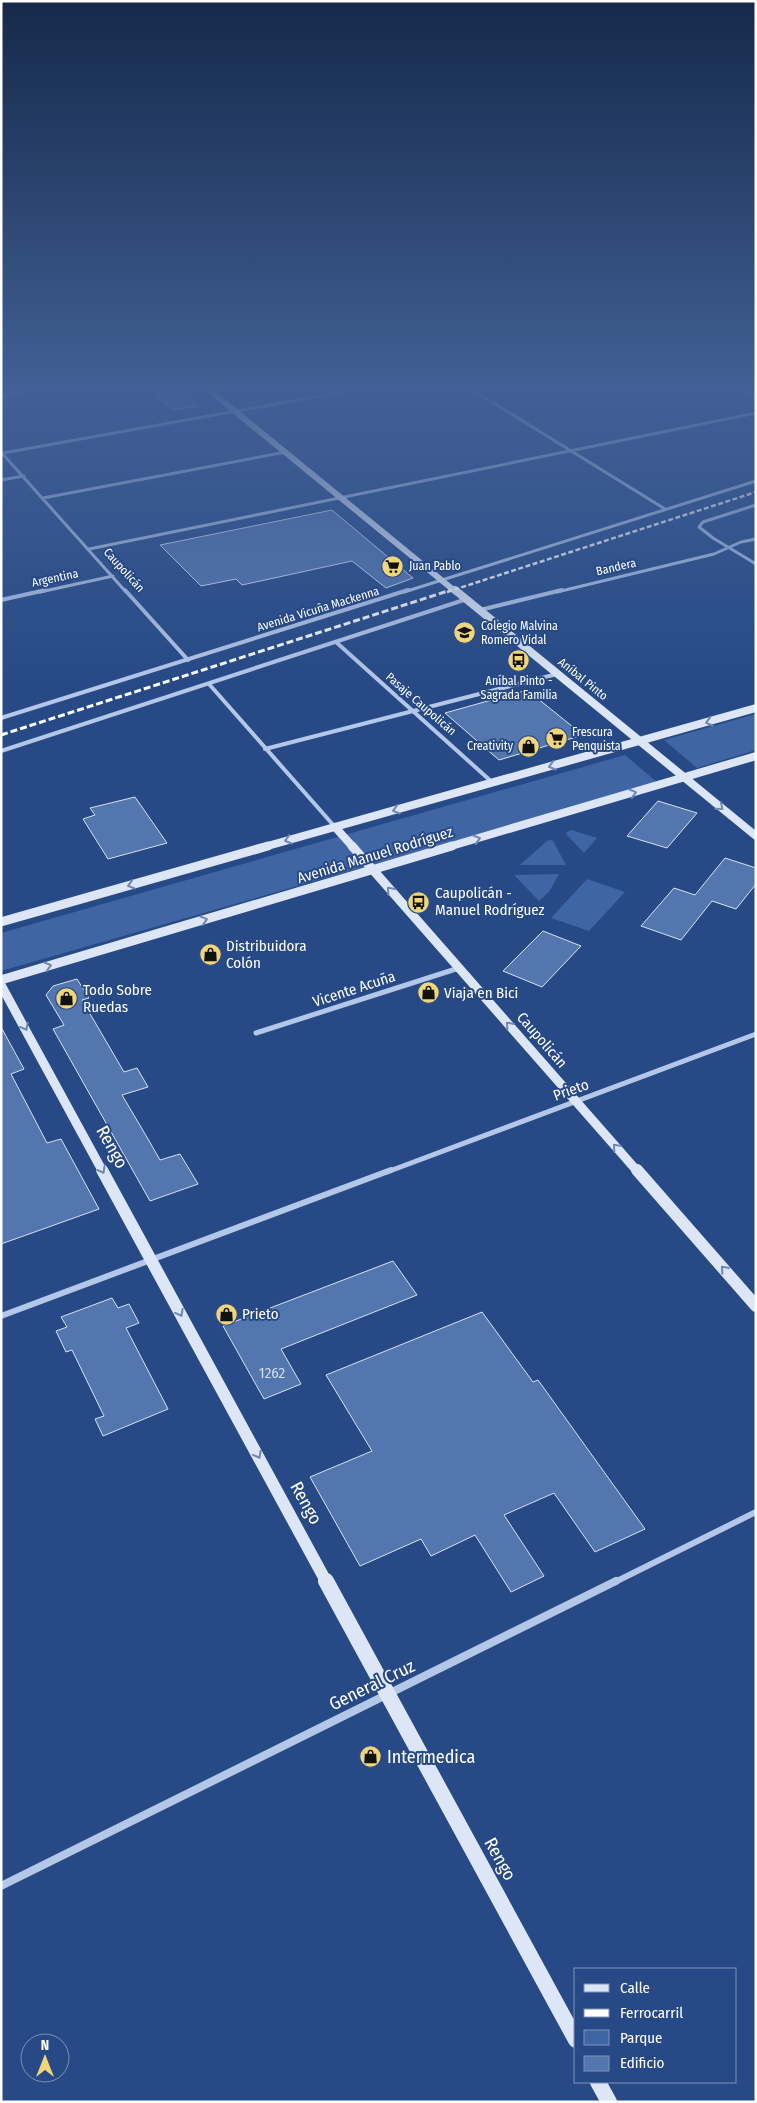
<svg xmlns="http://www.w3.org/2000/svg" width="757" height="2103" font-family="'Fira Sans Condensed',sans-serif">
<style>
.green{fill:#3f65a4}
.building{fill:#5476af;stroke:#d6e2f6}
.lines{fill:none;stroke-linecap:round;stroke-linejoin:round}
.street-far4{stroke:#b3c7e8;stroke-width:3}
.street-far3{stroke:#b3c7e8;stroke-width:4}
.street-far2{stroke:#b3c7e8;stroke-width:5}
.street-far1{stroke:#b3c7e8;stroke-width:6}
.street{stroke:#b3c7e8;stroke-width:8}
.secondary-far4{stroke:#dce6f7;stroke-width:6}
.secondary-far3{stroke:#dce6f7;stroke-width:8}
.secondary-far2{stroke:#dce6f7;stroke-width:9}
.secondary-far1{stroke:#dce6f7;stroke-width:12}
.secondary{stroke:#dce6f7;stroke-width:16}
.rail-far1{stroke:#fff;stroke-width:2.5;stroke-dasharray:5 2.5;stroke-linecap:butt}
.rail{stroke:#fff;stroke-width:3;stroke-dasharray:7 3;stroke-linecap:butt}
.oneway{stroke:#6f88b3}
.labels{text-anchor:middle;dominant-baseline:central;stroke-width:4;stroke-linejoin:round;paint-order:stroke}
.far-poi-label{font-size:12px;fill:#fff;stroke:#274a86;text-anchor:start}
.far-street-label{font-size:12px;fill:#fff;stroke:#274a86}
.street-label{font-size:15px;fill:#fff;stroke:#274a86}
.poi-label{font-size:15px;fill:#fff;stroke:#274a86;text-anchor:start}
.near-number-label{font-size:15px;fill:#d4ddeb}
.near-street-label{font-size:18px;fill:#fff;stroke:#274a86}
.near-poi-label{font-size:18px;fill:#fff;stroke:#274a86;text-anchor:start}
</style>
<rect width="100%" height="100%" fill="#274a86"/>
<g class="green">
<path d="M 756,714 L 756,750 L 697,768 L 664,740 Z"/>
<path d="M 625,755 L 658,783 L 1,971 L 1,933 Z"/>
<path d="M 571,830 L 597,838 L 584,853 L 567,835 L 566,833 Z"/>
<path d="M 551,840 L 553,841 L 566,865 L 520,865 L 547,841 Z"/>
<path d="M 559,874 L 549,892 L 539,901 L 514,875 Z"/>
<path d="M 587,879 L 625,892 L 589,931 L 551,918 Z"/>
</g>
<g class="building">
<path d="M 179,391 L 197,406 L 173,410 L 155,396 Z"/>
<path d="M 332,510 L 413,578 L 386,588 L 352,561 L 242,585 L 236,579 L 201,586 L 160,545 Z"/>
<path d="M 527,690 L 583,735 L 499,760 L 445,713 Z"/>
<path d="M 135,797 L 167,843 L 108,859 L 83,819 L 95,815 L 90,808 Z"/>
<path d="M 658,801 L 697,813 L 667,848 L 627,836 Z"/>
<path d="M 725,858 L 756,868 L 756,884 L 736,909 L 712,901 L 681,940 L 641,926 L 674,888 L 695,895 Z"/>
<path d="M 543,931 L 581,946 L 542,987 L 503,971 Z"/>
<path d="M 77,979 L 89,998 L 82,1000 L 124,1072 L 137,1068 L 148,1087 L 122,1095 L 148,1139 L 160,1160 L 180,1154 L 198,1184 L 150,1201 L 53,1029 L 64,1025 L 46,995 L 53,986 Z"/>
<path d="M 1,1027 L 24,1069 L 11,1074 L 47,1143 L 61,1139 L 99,1209 L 1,1244 Z"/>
<path d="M 393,1261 L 417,1295 L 281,1349 L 301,1384 L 264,1399 L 223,1326 Z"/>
<path d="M 112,1298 L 118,1308 L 129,1304 L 139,1323 L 126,1328 L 168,1409 L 103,1436 L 95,1419 L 104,1416 L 72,1350 L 66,1352 L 56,1331 L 67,1327 L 61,1317 Z"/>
<path d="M 482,1312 L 533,1382 L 538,1380 L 645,1529 L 595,1552 L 554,1493 L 504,1515 L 544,1576 L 511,1592 L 475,1535 L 431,1556 L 421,1539 L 360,1566 L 310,1477 L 372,1451 L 326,1375 Z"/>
</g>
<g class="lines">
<g class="street-far4">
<path d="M 471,389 L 665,509"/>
<path d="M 738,389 L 756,398"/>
<path d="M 1,452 L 126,592"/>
<path d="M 3,453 L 359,389"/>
<path d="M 1,480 L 24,476"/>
<path d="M 43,498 L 286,452"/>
<path d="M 756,505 L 703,522 L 699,527 L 713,538 L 756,564"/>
<path d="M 89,549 L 756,413"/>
<path d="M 40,592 L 113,576"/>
<path d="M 404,592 L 756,481"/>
<path d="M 557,592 L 714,554 L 741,542 L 756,539"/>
</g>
<g class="street-far3">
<path d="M 125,590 L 188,660"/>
<path d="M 1,600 L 46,590"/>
<path d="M 480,610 L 562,590"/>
<path d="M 336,642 L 493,783"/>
<path d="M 209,684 L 335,827"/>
<path d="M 1,718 L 408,590"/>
<path d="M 265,749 L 557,674"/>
<path d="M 1,751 L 467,599"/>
</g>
<g class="street-far2">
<path d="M 256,1033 L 459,968"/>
<path d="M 387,1172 L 756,1034"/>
</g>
<g class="street-far1">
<path d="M 1,1316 L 391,1170"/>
<path d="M 613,1583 L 756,1512"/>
</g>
<path class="street" d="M 1,1886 L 616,1581"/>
<g class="secondary-far4">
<path d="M 208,389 L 456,592"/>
<path d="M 1,396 L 29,389"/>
</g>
<g class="secondary-far3">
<path d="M 455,590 L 756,836"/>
<path d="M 335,827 L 353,847"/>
<path d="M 264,847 L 756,708"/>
<path d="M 448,847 L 756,756"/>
</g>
<g class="secondary-far2">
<path d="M 352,846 L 638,1172"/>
<path d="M 1,922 L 268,846"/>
<path d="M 1,980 L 452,846"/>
<path d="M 1,985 L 103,1172"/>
</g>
<g class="secondary-far1">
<path d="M 102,1170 L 327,1583"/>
<path d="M 637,1170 L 756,1306"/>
</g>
<g class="secondary">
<path d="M 326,1581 L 576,2040"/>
<path d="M 598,2082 L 609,2102"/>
</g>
<path class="rail-far1" d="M 447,592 L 756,492"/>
<path class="rail" d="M 1,735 L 451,590"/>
</g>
<defs><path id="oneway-chevron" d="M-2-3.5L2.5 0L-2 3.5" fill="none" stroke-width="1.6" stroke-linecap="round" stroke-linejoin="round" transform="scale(1.25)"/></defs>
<g class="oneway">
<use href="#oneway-chevron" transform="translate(709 722) rotate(164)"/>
<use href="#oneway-chevron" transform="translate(552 766) rotate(164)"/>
<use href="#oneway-chevron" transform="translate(633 793) rotate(-17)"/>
<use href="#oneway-chevron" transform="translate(720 807) rotate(39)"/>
<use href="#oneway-chevron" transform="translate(396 810) rotate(164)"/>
<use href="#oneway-chevron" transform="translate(477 839) rotate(-17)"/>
<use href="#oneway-chevron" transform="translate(288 840) rotate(164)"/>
<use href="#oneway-chevron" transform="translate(131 885) rotate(164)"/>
<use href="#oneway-chevron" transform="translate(390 890) rotate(-131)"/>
<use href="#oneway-chevron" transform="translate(204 920) rotate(-17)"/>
<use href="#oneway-chevron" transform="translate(48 966) rotate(-17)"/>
<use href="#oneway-chevron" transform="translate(509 1025) rotate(-131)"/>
<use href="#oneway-chevron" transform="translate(25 1027) rotate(61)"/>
<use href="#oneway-chevron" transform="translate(616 1147) rotate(-131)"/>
<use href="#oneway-chevron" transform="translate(102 1170) rotate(61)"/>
<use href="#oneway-chevron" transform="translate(724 1269) rotate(-131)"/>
<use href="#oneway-chevron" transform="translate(180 1313) rotate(61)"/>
<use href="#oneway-chevron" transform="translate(258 1455) rotate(61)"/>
</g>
<linearGradient id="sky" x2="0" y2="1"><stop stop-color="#15294a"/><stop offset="0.57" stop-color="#416095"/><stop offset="1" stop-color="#416095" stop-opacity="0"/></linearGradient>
<rect width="757" height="683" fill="url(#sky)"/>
<defs>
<symbol id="supermarket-disc" viewBox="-11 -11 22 22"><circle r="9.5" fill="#f0d678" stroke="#274a86"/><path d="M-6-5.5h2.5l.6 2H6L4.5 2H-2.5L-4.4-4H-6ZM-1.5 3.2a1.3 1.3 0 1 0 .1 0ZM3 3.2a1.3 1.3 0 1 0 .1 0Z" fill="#111"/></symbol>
<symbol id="school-disc" viewBox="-11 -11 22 22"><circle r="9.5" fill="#f0d678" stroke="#274a86"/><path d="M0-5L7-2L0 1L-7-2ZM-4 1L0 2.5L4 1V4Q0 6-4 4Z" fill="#111"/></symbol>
<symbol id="bus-disc" viewBox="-11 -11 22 22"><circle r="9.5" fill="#f0d678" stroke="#274a86"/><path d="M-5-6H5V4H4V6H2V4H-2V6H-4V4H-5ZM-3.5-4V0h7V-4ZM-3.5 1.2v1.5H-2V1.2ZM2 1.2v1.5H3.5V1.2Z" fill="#111"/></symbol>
<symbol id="shop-disc" viewBox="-11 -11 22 22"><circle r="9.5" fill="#f0d678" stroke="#274a86"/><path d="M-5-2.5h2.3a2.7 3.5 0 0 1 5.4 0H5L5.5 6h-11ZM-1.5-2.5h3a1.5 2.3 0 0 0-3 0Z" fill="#111"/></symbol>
</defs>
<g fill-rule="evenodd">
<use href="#supermarket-disc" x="380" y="554" width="25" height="25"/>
<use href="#school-disc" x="452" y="620" width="25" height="25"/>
<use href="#bus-disc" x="506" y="648" width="25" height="25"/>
<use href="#supermarket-disc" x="544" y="726" width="25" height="25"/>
<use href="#shop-disc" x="516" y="734" width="25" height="25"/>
<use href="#bus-disc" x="406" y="890" width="25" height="25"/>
<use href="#shop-disc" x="198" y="942" width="25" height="25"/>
<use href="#shop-disc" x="416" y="980" width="25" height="25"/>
<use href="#shop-disc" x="54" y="986" width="25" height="25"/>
<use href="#shop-disc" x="214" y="1302" width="25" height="25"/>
<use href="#shop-disc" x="358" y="1744" width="25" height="25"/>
</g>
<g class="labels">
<g class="far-poi-label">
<text x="409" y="566">Juan Pablo</text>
<text x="481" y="626">Colegio Malvina<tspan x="481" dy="14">Romero Vidal</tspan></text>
<text x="519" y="681" text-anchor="middle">Aníbal Pinto -<tspan x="519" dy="14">Sagrada Familia</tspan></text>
<text x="572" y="732">Frescura<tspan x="572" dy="14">Penquista</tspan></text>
<text x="513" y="746" text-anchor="end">Creativity</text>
</g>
<g class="far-street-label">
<text transform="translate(616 567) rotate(-13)">Bandera</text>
<text transform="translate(124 570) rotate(48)">Caupolicán</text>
<text transform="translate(55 578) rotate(-12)">Argentina</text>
<text transform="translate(318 609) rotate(-17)">Avenida Vicuña Mackenna</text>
<text transform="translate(583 679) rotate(39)">Aníbal Pinto</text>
<text transform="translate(421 704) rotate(41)">Pasaje Caupolicán</text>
</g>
<g class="street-label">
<text transform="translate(375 855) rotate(-17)">Avenida Manuel Rodríguez</text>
<text transform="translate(354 989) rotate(-18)">Vicente Acuña</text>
<text transform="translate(542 1040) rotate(49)">Caupolicán</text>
<text transform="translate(571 1090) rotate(-20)">Prieto</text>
</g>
<g class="poi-label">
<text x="435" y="893">Caupolicán -<tspan x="435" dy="17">Manuel Rodríguez</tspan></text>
<text x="226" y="946">Distribuidora<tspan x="226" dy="17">Colón</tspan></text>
<text x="83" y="990">Todo Sobre<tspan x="83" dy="17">Ruedas</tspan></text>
<text x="444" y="993">Viaja en Bici</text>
<text x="242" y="1314">Prieto</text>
</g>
<g class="near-number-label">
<text x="272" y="1373">1262</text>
</g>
<g class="near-street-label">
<text transform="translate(112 1147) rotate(61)">Rengo</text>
<text transform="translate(306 1503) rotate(61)">Rengo</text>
<text transform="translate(372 1685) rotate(-26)">General Cruz</text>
<text transform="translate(500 1859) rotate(61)">Rengo</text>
</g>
<g class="near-poi-label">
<text x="387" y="1757">Intermedica</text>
</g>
</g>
<rect width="757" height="2103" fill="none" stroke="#ffffff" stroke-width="5"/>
<rect x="574" y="1968" width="162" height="115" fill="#274a86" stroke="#7d92b6"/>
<rect x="584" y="1984" width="25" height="8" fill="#dce6f7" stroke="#7d92b6"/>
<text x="620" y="1993" font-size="15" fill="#ffffff">Calle</text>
<rect x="584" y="2009" width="25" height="8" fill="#ffffff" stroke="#7d92b6"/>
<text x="620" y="2018" font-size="15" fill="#ffffff">Ferrocarril</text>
<rect x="584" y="2030" width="25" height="15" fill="#3f65a4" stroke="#7d92b6"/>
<text x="620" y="2043" font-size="15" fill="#ffffff">Parque</text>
<rect x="584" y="2056" width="25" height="15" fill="#5476af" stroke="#7d92b6"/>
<text x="620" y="2068" font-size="15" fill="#ffffff">Edificio</text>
<g transform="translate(45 2058)"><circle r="24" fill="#274a86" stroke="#7d92b6"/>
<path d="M0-4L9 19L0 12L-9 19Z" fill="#f0d678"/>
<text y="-8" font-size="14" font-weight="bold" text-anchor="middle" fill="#ffffff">N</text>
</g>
</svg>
